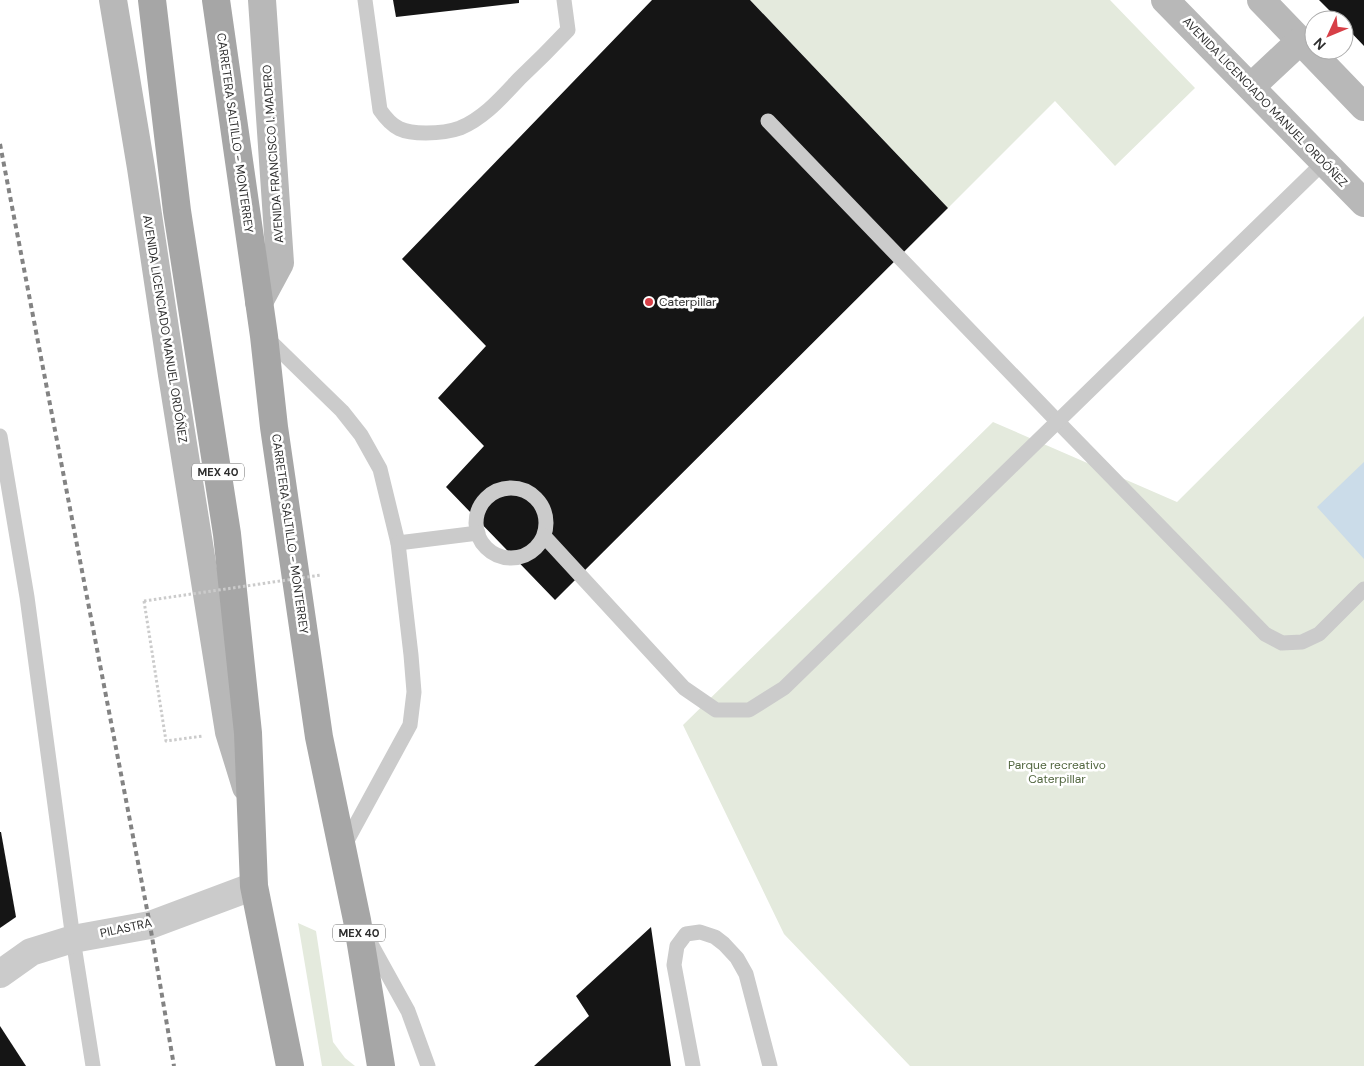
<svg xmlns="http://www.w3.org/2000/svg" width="1364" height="1066" font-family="'DM Sans',sans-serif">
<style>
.green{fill:#e4eadd}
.water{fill:#cbdce9}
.building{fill:#151515}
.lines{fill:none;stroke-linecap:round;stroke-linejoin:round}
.path{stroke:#cbcbcb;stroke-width:3;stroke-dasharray:2.5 2.5;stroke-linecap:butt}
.service{stroke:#cbcbcb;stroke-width:15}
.minor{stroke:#cbcbcb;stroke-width:28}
.secondary{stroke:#b8b8b8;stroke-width:28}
.primary{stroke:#a6a6a6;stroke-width:28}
.rail{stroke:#838383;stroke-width:4;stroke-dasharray:5 4;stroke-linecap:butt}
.path-bridge{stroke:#cbcbcb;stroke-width:3;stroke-dasharray:2.5 2.5;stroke-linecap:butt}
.poi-dot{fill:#d73f47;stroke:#fff;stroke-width:2}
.labels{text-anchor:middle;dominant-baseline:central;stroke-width:5;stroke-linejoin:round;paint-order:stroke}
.shield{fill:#fff;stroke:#6d6d6d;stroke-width:1}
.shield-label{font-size:11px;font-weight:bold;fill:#2e2e2e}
.street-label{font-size:12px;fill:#2e2e2e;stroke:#fff}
.poi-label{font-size:12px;fill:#2e2e2e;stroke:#fff;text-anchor:start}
.park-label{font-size:12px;fill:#51663f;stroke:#fff}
</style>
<rect width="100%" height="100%" fill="#fff"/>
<g class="green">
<path d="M 750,0 L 1110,0 L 1195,88 L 1115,166 L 1055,101 L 948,208 Z"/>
<path d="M 1364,316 L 1364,1066 L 910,1066 L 784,934 L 683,725 L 993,422 L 1177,502 Z"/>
<path d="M 298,923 L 316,931 L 333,1042 L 345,1058 L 355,1066 L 322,1066 Z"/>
</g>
<path class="water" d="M 1364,462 L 1364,559 L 1317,507 Z"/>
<g class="building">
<path d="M 393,0 L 519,0 L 519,3 L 396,17 Z"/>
<path d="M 652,0 L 750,0 L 948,208 L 555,600 L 446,487 L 484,446 L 438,398 L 486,346 L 402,259 Z"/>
<path d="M 1319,0 L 1364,0 L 1364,46 L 1344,25 L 1344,20 L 1339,20 Z"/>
<path d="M 0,832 L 1,832 L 16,917 L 0,928 Z"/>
<path d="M 651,927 L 671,1066 L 534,1066 L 589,1016 L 576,996 Z"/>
<path d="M 0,1026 L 26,1066 L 0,1066 Z"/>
</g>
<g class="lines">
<path class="path" d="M 144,601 L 166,741 L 203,736"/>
<g class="service">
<path d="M 365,0 L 380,110 C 393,129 403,133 426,133 C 437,133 449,132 460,128 C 484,118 501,98 519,79 C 536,63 552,47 568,30 L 564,0"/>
<path d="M 768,121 L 1058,422 L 1265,634 L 1282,643 L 1302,642 L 1319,634 L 1364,589"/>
<path d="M 266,337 L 342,411 L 361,435 L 380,469 L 398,543 L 411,655 L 414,692 L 410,725 L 343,848"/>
<path d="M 0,436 L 27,597 L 73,939 L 93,1066"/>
<circle cx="511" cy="523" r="35"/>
<path d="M 544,536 L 684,688 L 716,710 L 749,710 L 784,688 L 1324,162"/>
<path d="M 398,543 L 478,533"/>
<path d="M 367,937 L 408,1011 L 428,1066"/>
<path d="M 693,1066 L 674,965 L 677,946 L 686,934 L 700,932 L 715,937 L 724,944 L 737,958 L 746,974 L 770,1066"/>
</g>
<path class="minor" d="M 0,974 L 31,952 L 73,939 L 150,925 L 254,886"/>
<g class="secondary">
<path d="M 113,0 L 141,168 L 172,375 L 229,732 L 246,787"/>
<path d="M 1165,0 L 1364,203"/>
<path d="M 1261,0 L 1364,107"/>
<path d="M 1251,87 L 1300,41"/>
<path d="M 259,302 L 280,263 L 262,0"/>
</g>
<g class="primary">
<path d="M 152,0 L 177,211 L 227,534 L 248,733 L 254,886 L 290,1066"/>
<path d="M 216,0 L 264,336 L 274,427 L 319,737 L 357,920 L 381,1066"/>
</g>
<path class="rail" d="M 0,144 L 150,925 L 174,1066"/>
<path class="path-bridge" d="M 144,601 L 321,575"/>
</g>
<circle class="poi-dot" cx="649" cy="302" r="5"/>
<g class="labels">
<g class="shield">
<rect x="192" y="463.5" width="52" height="17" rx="4"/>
<rect x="333" y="924.5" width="52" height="17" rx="4"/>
</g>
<g class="shield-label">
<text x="218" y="472">MEX 40</text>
<text x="359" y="933">MEX 40</text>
</g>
<g class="street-label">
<text transform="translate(1265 102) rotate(46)">AVENIDA LICENCIADO MANUEL ORDÓÑEZ</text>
<text transform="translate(235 133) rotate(82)">CARRETERA SALTILLO - MONTERREY</text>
<text transform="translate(273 154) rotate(-94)">AVENIDA FRANCISCO I. MADERO</text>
<text transform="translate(165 329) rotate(81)">AVENIDA LICENCIADO MANUEL ORDÓÑEZ</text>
<text transform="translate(290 534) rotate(82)">CARRETERA SALTILLO - MONTERREY</text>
<text transform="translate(126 928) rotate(-12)">PILASTRA</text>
</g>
<g class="poi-label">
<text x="659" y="302">Caterpillar</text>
</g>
<g class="park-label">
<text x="1057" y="765">Parque recreativo<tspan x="1057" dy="14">Caterpillar</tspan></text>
</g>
</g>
<g transform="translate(1329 35) rotate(226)"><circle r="24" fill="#ffffff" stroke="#ababab"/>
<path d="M0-4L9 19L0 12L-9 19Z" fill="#d73f47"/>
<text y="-8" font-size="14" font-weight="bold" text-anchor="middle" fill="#2e2e2e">N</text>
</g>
</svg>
